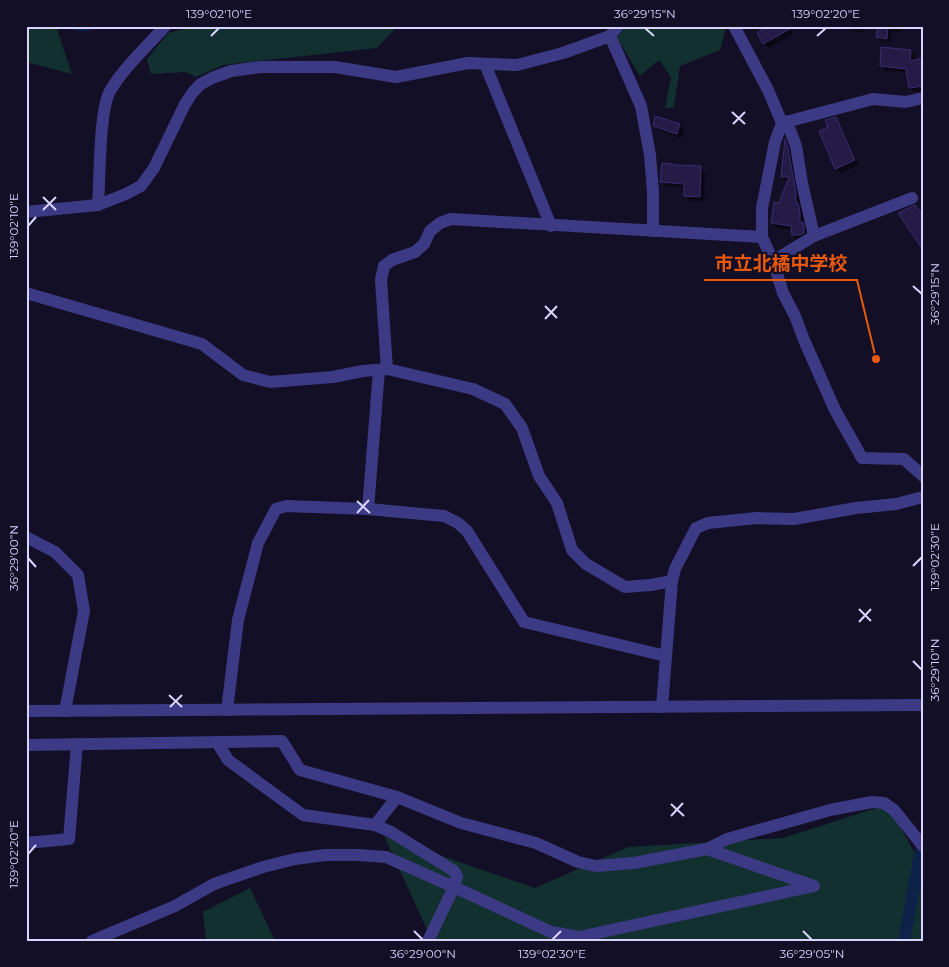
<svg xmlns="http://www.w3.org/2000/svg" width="949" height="967" font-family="Montserrat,'Noto Sans JP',sans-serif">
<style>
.green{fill:#12302f}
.shadow{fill:#0007}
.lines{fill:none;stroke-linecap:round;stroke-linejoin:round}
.stream{stroke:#0c2248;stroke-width:4}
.canal{stroke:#0c2248;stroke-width:12}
.building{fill:#241b47;stroke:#3b2d73}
.minor{stroke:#3d3a85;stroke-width:12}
.ticks{fill:none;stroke:#d9d4ff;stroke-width:2}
.leader{fill:none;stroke:#e8590c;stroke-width:2}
.callout-dot{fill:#e8590c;stroke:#130f26;stroke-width:2}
.callout-label{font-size:19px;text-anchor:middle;font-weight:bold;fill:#e8590c;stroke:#130f26;stroke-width:4.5;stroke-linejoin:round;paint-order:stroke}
.neatline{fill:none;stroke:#d9d4ff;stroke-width:2}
.ticks-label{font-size:12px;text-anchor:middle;fill:#d9d4ff}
</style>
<rect width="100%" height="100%" fill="#130f26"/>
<g class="green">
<path d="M 26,26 L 56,26 L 72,74 L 26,62 Z"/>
<path d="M 195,26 L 392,26 L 394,30 L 377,48 L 223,65 L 196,77 L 186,72 L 151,74 L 147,59 L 168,33 Z"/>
<path d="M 626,26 L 725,26 L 725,31 L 720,50 L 680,66 L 674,107 L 665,108 L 671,77 L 659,60 L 640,76 L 617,38 Z"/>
<path d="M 883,807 L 895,818 L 923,867 L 923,941 L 443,941 L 430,936 L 384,836 L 535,888 L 628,847 L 783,838 L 870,810 Z"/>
<path d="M 250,888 L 275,941 L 206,941 L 203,912 Z"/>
</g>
<g class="shadow">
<path d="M 788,26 L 793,34 L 769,48 L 764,43 Z"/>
<path d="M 864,26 L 864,32 L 853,31 L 848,27 Z"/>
<path d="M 879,26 L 902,26 L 901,32 L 892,31 L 891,42 L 882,41 L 878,37 Z"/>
<path d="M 910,51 L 915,55 L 915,61 L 923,61 L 923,91 L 915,92 L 910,88 L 908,72 L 886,71 L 881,66 Z"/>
<path d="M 656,118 L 680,125 L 684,130 L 682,138 L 659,130 L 654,126 Z"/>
<path d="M 836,119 L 840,123 L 859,165 L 841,173 L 836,168 L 830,128 Z"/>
<path d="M 786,142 L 789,145 L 792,154 L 800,198 L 800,206 L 802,209 L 804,225 L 808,232 L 805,239 L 797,239 L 793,235 L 793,230 L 777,228 L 773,223 L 789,181 L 787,181 L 782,177 Z"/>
<path d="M 700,168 L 705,172 L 704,201 L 689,200 L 685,195 L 685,188 L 666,186 L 662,181 Z"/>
</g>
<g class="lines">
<path class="stream" d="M 68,26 C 76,29 87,31 95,26"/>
<path class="canal" d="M 904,941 L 923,839"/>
</g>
<g class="building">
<path d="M 768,26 L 795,26 L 763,44 L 757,33 Z"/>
<path d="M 878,26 L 888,26 L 887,39 L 876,37 Z"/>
<path d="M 881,47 L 911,50 L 910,61 L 923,58 L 923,86 L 909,88 L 906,69 L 880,66 Z"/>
<path d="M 655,116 L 680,124 L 677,134 L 653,126 Z"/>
<path d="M 836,117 L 855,160 L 835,169 L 819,131 L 828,127 L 825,120 Z"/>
<path d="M 785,139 L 788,148 L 796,193 L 796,203 L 798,203 L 800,212 L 800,222 L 803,222 L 804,227 L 804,233 L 800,235 L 792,235 L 791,226 L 771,223 L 774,202 L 779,203 L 789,177 L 781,177 Z"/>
<path d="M 662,163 L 673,164 L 673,165 L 701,166 L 700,197 L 684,196 L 684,184 L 660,182 Z"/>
<path d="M 915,205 L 923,216 L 923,250 L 898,213 Z"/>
</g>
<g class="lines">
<g class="minor">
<path d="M 734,26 L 768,90 L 782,123 L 775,142 L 762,208 L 762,237 L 773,261 L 783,293 L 795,316 L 804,340 L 835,410 L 862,458 L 904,459 L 923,476"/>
<path d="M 610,36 L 641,106 L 650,155 L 653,192 L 653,231"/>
<path d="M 485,64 L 551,226"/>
<path d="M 787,122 L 796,146 L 802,183 L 814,236"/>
<path d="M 782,123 L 873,99 L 906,102 L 923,98"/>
<path d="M 98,205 C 100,179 99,111 110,91 C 124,67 147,47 165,26"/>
<path d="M 26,212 L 98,205 L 126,194 L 141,186 L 154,168 L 185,104 L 193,92 L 201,84 L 212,78 L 231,71 L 261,67 L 335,67 L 396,77 L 468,63 L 517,65 L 563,53 L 610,36 L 618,26"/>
<path d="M 773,261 L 814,236 L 912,198"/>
<path d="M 26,293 L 202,344 L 243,375 L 270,382 L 333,377 L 363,371 L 387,369 L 473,389 L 505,404 L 522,428 L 539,476 L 557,503 L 572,550 L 586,564 L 625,587 L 651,585 L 672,581 L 675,569 L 696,528 L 708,523 L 756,518 L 794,519 L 856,508 L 896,504 L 923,497"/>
<path d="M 387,369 L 381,280 L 384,266 L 392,260 L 415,252 L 424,244 L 430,231 L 440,223 L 451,219 L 762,237"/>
<path d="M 368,509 L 379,370"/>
<path d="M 26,537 L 55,552 L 78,575 L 84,611 L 65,711"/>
<path d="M 662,707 L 672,581"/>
<path d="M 227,710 L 238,620 L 258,543 L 276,509 L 286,506 L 368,509 L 444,516 L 458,523 L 467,531 L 524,622 L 666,656"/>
<path d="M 26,711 L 923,705"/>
<path d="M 217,742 L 228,760 L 303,815 L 375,825"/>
<path d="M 26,745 L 282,741 L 300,770 L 397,797"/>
<path d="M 26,843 L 69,839 L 77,744"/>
<path d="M 92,941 L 175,906 L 214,884 L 263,867 L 295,859 L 325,855 L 358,855 L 386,857 L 454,887 L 551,932 L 579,937 L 814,886 L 707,849"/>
<path d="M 428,941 L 454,887 L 457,877 L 454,871 L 391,832 L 375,825 L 397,797 L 461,823 L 536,843 L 578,862 L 596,866 L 634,863 L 707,849 L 727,839 L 830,810 L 872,802 L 884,803 L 894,810 L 923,846"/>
</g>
</g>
<path class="ticks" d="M 645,28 L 654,36M 211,36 L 219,28M 817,36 L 826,28M 732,112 L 745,124M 733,124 L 745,112M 43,197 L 56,210M 43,210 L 56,197M 28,226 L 36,217M 913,286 L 922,294M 545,306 L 557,318M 545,319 L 557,306M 357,501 L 370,513M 357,513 L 369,500M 28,558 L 36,567M 913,566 L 922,557M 859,609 L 871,621M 859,622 L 871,609M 913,661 L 922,670M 169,695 L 182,707M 170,707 L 182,695M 671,804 L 684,816M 671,816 L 683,803M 28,854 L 36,845M 414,931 L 423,940M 803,931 L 812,940M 552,940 L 561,931"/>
<path class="leader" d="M876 359L857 280H704"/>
<circle class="callout-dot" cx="876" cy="359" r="5"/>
<g class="callout-label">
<text x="781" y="270">市立北橘中学校</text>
</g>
<rect width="949" height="967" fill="none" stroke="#130f26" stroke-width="55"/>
<rect x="28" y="28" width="894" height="912" class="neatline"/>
<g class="ticks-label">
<text x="219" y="18">139°02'10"E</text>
<text x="645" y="18">36°29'15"N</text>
<text x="826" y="18">139°02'20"E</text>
<text transform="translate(14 226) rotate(-90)" y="4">139°02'10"E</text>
<text transform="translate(935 294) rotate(-90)" y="4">36°29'15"N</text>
<text transform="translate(935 557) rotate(-90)" y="4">139°02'30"E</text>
<text transform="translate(14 558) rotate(-90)" y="4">36°29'00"N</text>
<text transform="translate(935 670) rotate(-90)" y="4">36°29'10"N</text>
<text transform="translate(14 854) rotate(-90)" y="4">139°02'20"E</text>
<text x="423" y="958">36°29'00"N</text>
<text x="552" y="958">139°02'30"E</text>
<text x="812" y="958">36°29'05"N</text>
</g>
</svg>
